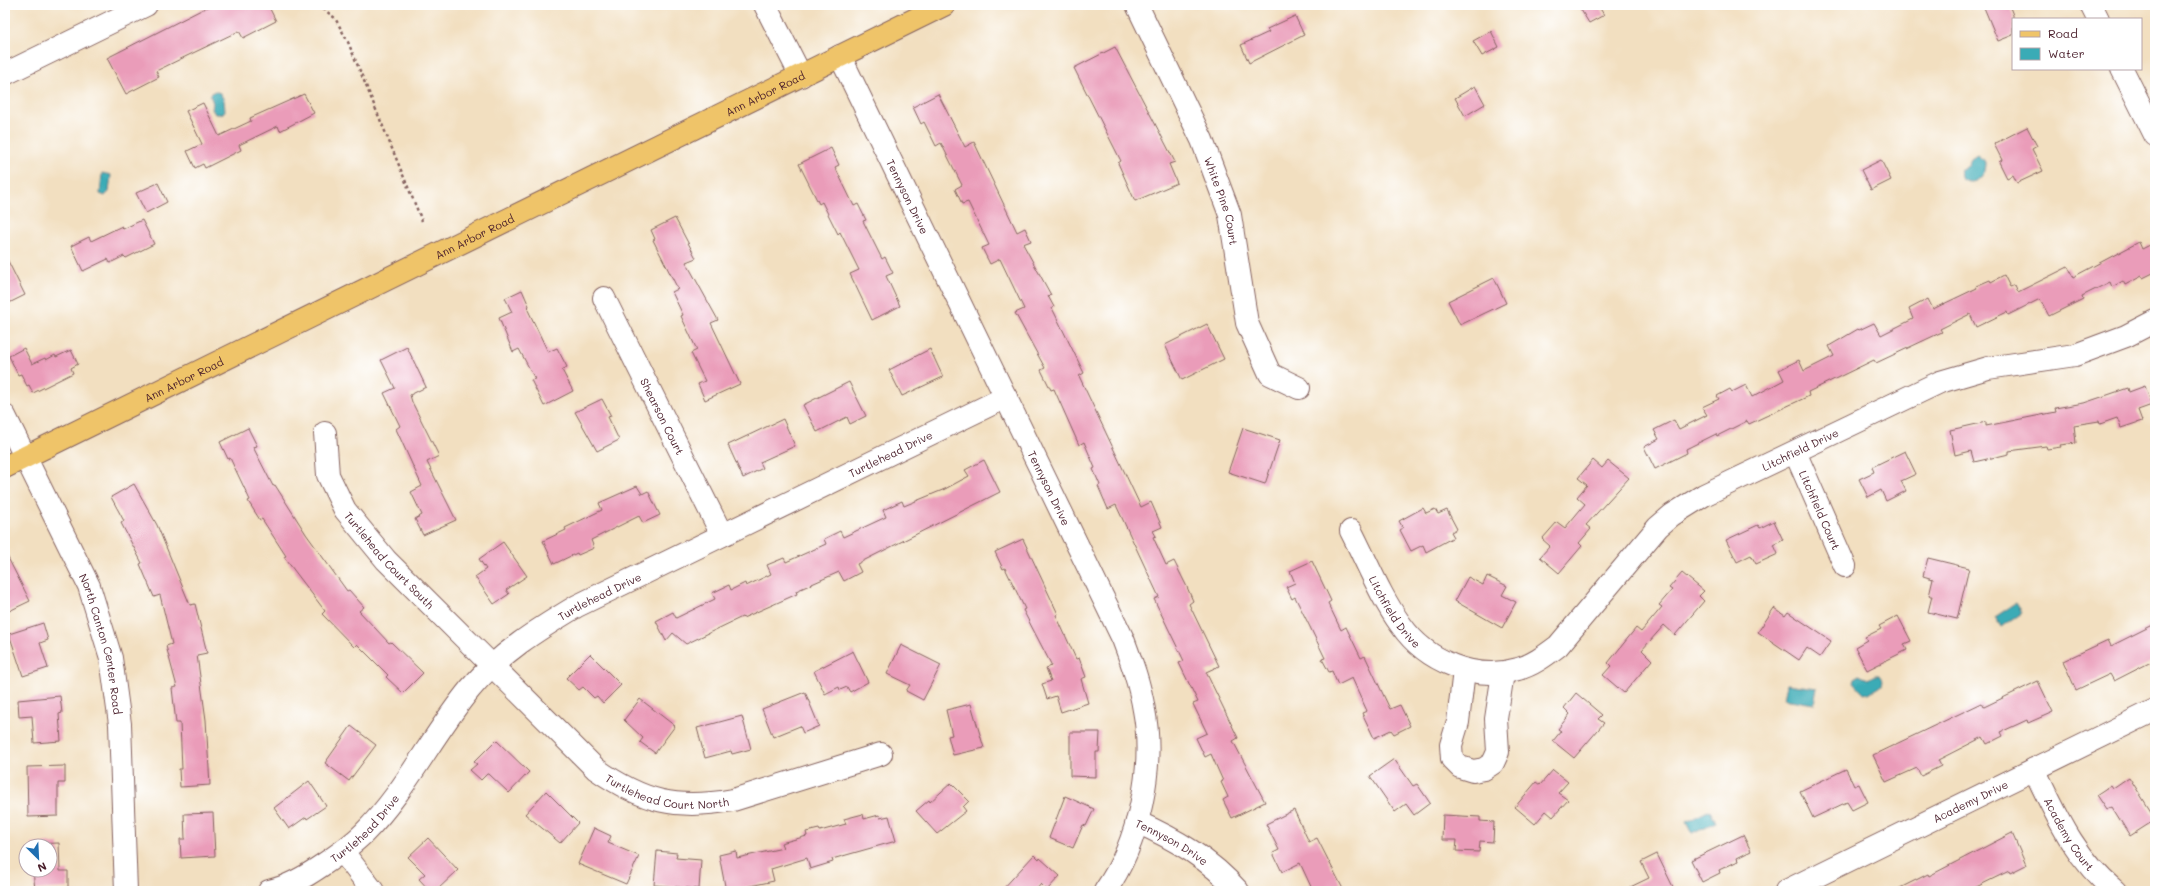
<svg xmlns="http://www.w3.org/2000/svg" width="2160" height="896" font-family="Mali,sans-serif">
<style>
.water{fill:#3aabb6;stroke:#426570}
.building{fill:#ea9cb9}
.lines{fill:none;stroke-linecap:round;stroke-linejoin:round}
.minor-casing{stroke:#85625f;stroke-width:24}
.major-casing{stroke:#85625f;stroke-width:24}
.path{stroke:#85625f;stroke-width:2.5;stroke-dasharray:3 3;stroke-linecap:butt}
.minor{stroke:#fff;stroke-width:22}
.major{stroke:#efc469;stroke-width:22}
.labels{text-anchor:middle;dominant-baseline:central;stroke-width:3.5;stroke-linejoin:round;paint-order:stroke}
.street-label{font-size:11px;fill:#4a1f2b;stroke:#fff}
</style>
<rect width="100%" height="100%" fill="#fff"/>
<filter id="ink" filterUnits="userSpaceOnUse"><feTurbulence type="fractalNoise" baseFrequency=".025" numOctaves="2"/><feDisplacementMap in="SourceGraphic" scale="8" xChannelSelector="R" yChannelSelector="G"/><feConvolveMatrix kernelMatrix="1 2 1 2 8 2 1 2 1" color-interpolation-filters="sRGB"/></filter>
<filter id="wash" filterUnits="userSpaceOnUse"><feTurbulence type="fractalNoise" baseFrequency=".012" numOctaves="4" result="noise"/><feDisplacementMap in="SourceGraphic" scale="16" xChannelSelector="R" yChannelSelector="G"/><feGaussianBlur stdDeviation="0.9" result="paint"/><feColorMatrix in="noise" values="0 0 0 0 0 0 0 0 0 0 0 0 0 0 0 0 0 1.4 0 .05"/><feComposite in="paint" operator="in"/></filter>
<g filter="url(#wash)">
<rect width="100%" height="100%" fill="#f2dfc0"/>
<g class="water">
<path d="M 214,91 L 220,93 L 224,100 L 225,111 L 222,114 L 215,114 L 212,109 L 213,103 L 210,95 Z"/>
<path d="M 1977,155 L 1986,162 C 1987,175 1974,189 1961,178 L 1960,171 L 1968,166 L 1971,159 Z"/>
<path d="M 102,173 L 111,175 L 109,192 L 105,196 L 100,194 Z"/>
<path d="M 2016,603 L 2022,612 L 2001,627 L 1995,617 Z"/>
<path d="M 1859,675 L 1868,679 L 1875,675 L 1879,675 L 1883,681 L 1882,685 L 1869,693 L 1864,694 L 1853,682 L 1854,678 Z"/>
<path d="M 1787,684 L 1817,688 L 1814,704 L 1784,699 Z"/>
<path d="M 1710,810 L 1716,822 L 1692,834 L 1686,822 Z"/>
</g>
<g id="blocks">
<g class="building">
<path d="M 211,5 L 268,5 L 276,21 L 243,38 L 239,31 L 193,53 L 156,71 L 159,77 L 126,94 L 107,58 Z"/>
<path d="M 1578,5 L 1598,5 L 1604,15 L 1589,23 Z"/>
<path d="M 1983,5 L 2009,5 L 2013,15 L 2013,35 L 1998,41 Z"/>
<path d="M 1295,16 L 1304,35 L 1249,63 L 1241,45 L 1269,32 L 1267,29 Z"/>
<path d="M 1491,31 L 1499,47 L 1482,56 L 1473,41 Z"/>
<path d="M 1115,47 L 1175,162 L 1169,164 L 1177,183 L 1135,201 L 1118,163 L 1121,161 L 1074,68 Z"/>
<path d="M 1475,86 L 1485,104 L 1465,116 L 1455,98 Z"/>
<path d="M 304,94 L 314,113 L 280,131 L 278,126 L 239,145 L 241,150 L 205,168 L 203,164 L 195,168 L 187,151 L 202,144 L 186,111 L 203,103 L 219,136 L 251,121 L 250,118 Z"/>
<path d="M 938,94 L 965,147 L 974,142 L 1017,232 L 1025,228 L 1031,241 L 1023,244 L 1051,295 L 1048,296 L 1054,307 L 1052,308 L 1084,373 L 1079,376 L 1141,507 L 1151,502 L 1162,527 L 1153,531 L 1156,536 L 1153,537 L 1166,565 L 1174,561 L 1187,587 L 1193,601 L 1189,604 L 1219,666 L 1206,672 L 1238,738 L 1233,741 L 1265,802 L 1232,818 L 1223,800 L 1228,797 L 1221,782 L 1223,781 L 1211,754 L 1205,757 L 1196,738 L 1207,733 L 1193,704 L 1198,702 L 1179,663 L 1184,661 L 1154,599 L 1159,597 L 1116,505 L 1108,509 L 1098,486 L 1100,485 L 1093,469 L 1095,468 L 1084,442 L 1079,445 L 1054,389 L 1051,390 L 1041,370 L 1045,368 L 1015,313 L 1024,309 L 1000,259 L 990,264 L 982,248 L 989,245 L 968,202 L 962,204 L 955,189 L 962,185 L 941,143 L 936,146 L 924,122 L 921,124 L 913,107 Z"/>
<path d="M 2027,127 L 2037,146 L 2032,149 L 2043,171 L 2017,183 L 2013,175 L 2007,178 L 1999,162 L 2002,160 L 1994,144 Z"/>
<path d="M 831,148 L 839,165 L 835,167 L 854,206 L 858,204 L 866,220 L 863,221 L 882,259 L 885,257 L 893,273 L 886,276 L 900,306 L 872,320 L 850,274 L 859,270 L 840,232 L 838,234 L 822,202 L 819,204 L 799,164 Z"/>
<path d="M 1881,160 L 1891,180 L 1871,190 L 1861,170 Z"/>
<path d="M 158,183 L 167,202 L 146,213 L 136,193 Z"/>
<path d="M 675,218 L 696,258 L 686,262 L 718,320 L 711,323 L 740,384 L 705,400 L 698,384 L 705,381 L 691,353 L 697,350 L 681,316 L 683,315 L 672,292 L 678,289 L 653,240 L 655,239 L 651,230 Z"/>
<path d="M 142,220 L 154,244 L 126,258 L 124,256 L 110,263 L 108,259 L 83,271 L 71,246 L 89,237 L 91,241 L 122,226 L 123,229 Z"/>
<path d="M 2139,242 L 2142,249 L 2150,245 L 2155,256 L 2155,272 L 2143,278 L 2142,276 L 2125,285 L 2123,281 L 2112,287 L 2110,282 L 2082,296 L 2083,299 L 2049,316 L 2040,299 L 2008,315 L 2007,312 L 1976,327 L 1970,314 L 1940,329 L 1942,332 L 1876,363 L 1874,360 L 1808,392 L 1809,396 L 1781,409 L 1749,424 L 1747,421 L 1717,436 L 1716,434 L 1686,449 L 1687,453 L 1655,469 L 1644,447 L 1659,439 L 1654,430 L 1674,420 L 1679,429 L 1707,415 L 1702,407 L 1719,399 L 1717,396 L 1730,389 L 1732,392 L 1746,385 L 1752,397 L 1784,380 L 1779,370 L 1799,360 L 1804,371 L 1834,356 L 1829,346 L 1858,329 L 1859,330 L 1874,323 L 1881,335 L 1913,319 L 1909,309 L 1928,299 L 1933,309 L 1977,288 L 1976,286 L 1990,280 L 1991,282 L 2004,275 L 2010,287 L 2015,285 L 2018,292 L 2068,267 L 2073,277 Z"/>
<path d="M 5,255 L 25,295 L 5,305 Z"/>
<path d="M 1494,278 L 1506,303 L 1460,325 L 1448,301 Z"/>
<path d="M 522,290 L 529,306 L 527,308 L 548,352 L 557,348 L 567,367 L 562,370 L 573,391 L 544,406 L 531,380 L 535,379 L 519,349 L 513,352 L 499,318 L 512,312 L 505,298 Z"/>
<path d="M 1207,324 L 1224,359 L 1182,380 L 1165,345 Z"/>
<path d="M 407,347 L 426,387 L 410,395 L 412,402 L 439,456 L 427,462 L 456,520 L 423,535 L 415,519 L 422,515 L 411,492 L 422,486 L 396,429 L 400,426 L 384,393 L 395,388 L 381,360 Z"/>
<path d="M 24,348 L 32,364 L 45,358 L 46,360 L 55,355 L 56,357 L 71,350 L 78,364 L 71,368 L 73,373 L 33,393 L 29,385 L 27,386 L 21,374 L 18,375 L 9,356 Z"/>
<path d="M 930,349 L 943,377 L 902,396 L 889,370 Z"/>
<path d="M 849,382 L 866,416 L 850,424 L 847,417 L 817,432 L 803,405 Z"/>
<path d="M 2145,386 L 2152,405 L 2138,410 L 2142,421 L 2121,428 L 2117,418 L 2100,424 L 2099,421 L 2074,425 L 2076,443 L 2060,445 L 2061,447 L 2047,449 L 2046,446 L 2009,451 L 2009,454 L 1974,462 L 1971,451 L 1955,455 L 1950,430 L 1986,422 L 1986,426 L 2056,412 L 2055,408 L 2084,403 L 2128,388 L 2129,392 Z"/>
<path d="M 602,399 L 611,416 L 608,417 L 619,440 L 597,451 L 575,412 Z"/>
<path d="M 783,419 L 795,446 L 760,462 L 763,468 L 743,478 L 728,445 Z"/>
<path d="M 248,428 L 257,446 L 253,447 L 273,486 L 275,485 L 306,534 L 347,591 L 349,590 L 364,607 L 359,611 L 389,643 L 391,642 L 423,673 L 403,693 L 386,677 L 388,675 L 357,644 L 354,647 L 322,614 L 325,611 L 284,557 L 286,556 L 262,519 L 260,520 L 248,501 L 250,500 L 230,458 L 228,459 L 220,442 Z"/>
<path d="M 1243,428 L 1280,440 L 1265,484 L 1228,472 Z"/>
<path d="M 1905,451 L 1916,474 L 1901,481 L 1906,491 L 1886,501 L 1881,490 L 1868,497 L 1859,479 L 1874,472 L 1872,467 Z"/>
<path d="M 984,460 L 1000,492 L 857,564 L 861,572 L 844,581 L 839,572 L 796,591 L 797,594 L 743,618 L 742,617 L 686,644 L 673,633 L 666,641 L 656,621 L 673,612 L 676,618 L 715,599 L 712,593 L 729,585 L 731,590 L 745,583 L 746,586 L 771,574 L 767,565 L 784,558 L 786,562 L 826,544 L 824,539 L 840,531 L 843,537 L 886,517 L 883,510 L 902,501 L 904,506 L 945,489 L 969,476 L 965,470 Z"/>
<path d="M 1593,460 L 1602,468 L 1608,461 L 1629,478 L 1586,525 L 1591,529 L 1579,543 L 1582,546 L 1559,573 L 1540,557 L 1550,546 L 1542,539 L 1557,522 L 1565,528 L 1585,504 L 1577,497 L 1587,485 L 1578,478 Z"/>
<path d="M 134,484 L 157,525 L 190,605 L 195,604 L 207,653 L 197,655 L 206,720 L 210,785 L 180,787 L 179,769 L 182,769 L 180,723 L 176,723 L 172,688 L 177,687 L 166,646 L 172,644 L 160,595 L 154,597 L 140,564 L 142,563 L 121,523 L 124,521 L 111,497 Z"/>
<path d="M 637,486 L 642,494 L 648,491 L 660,515 L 643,523 L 639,516 L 591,540 L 594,548 L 578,555 L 577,553 L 554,564 L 543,541 L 566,530 L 565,528 L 602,510 L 599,503 Z"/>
<path d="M 1423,508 L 1426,513 L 1435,509 L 1438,514 L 1447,510 L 1457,529 L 1451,532 L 1454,537 L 1426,552 L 1423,545 L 1411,551 L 1400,530 L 1403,528 L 1399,521 Z"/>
<path d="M 1774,521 L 1783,540 L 1774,545 L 1778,554 L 1756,564 L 1751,555 L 1737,562 L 1726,540 L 1758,525 L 1760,528 Z"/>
<path d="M 1023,539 L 1058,614 L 1056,615 L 1076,659 L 1079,658 L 1086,677 L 1081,679 L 1088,703 L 1061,712 L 1056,696 L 1047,699 L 1042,684 L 1051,681 L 1046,668 L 1052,666 L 1023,610 L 1025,609 L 1005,568 L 1003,569 L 995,552 Z"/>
<path d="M 503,542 L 527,576 L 506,590 L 509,594 L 494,604 L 475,577 L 486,569 L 479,559 Z"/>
<path d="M 5,552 L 30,601 L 5,613 Z"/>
<path d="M 1928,558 L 1969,568 L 1957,619 L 1928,612 L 1932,596 L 1929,596 L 1933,579 L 1923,576 Z"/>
<path d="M 1312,561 L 1331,601 L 1328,603 L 1341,630 L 1346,627 L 1361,658 L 1365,656 L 1390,709 L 1400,705 L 1410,726 L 1394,734 L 1391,730 L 1374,738 L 1362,713 L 1367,711 L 1352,678 L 1338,685 L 1332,671 L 1329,672 L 1322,659 L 1325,658 L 1310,627 L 1295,597 L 1292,599 L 1286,587 L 1295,583 L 1290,571 Z"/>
<path d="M 1682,573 L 1704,591 L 1699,596 L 1704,601 L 1675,635 L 1664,625 L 1642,650 L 1652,660 L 1624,693 L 1603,675 L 1611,666 L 1608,663 L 1636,628 L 1641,632 L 1662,607 L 1659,605 L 1672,590 L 1669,588 Z"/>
<path d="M 1487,576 L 1507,586 L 1502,595 L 1516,602 L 1502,628 L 1455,601 L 1468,577 L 1483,585 Z"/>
<path d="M 1774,608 L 1785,616 L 1788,612 L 1831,641 L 1820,657 L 1807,648 L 1799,660 L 1758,632 Z"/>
<path d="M 1898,616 L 1911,641 L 1904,644 L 1907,650 L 1867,670 L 1855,647 L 1867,640 L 1865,637 L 1881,629 L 1879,626 Z"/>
<path d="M 43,623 L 48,640 L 40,643 L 48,668 L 23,676 L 9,634 Z"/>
<path d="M 2155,624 L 2155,660 L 2114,681 L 2110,674 L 2076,690 L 2063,661 L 2108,640 L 2111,646 Z"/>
<path d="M 901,645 L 941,665 L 923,700 L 906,691 L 910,685 L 887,674 Z"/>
<path d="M 853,651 L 868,682 L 850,692 L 847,687 L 840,690 L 839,687 L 825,694 L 814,671 Z"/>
<path d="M 590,654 L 621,685 L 603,703 L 597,696 L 594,698 L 583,687 L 579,690 L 566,678 Z"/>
<path d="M 2038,681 L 2053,712 L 2028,723 L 2027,720 L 2001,732 L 2003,736 L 1987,744 L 1983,737 L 1938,760 L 1941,766 L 1921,776 L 1917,768 L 1886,782 L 1873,755 L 1982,703 L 1984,707 Z"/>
<path d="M 805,692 L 819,726 L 803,733 L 800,726 L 773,737 L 762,709 Z"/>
<path d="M 1576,693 L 1602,715 L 1598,719 L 1604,723 L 1574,758 L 1553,741 L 1561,731 L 1558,729 L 1570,714 L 1564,708 Z"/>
<path d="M 60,696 L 62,713 L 59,714 L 61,741 L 34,743 L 32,716 L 19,717 L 18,700 Z"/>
<path d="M 640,699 L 675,726 L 655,753 L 640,742 L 643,738 L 624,720 Z"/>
<path d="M 971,704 L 984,748 L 953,755 L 948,736 L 952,735 L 946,710 Z"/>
<path d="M 742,716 L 751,749 L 732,754 L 731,751 L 705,758 L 697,728 Z"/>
<path d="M 351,726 L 376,745 L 349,781 L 325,763 Z"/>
<path d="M 1070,732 L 1100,732 L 1099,752 L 1096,752 L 1096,777 L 1070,776 Z"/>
<path d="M 496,740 L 529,772 L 509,793 L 489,774 L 487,774 L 481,780 L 470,770 L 477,764 L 474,762 Z"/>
<path d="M 1394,759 L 1413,786 L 1417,784 L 1430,803 L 1414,815 L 1406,804 L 1395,812 L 1370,776 Z"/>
<path d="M 65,766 L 65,783 L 58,783 L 58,816 L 28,817 L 27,767 Z"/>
<path d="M 1846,769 L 1854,786 L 1859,784 L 1868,802 L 1852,810 L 1847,802 L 1813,818 L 1800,791 Z"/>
<path d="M 1553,770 L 1568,782 L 1558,793 L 1568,800 L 1553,817 L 1546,811 L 1535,824 L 1515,807 L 1536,782 L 1540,785 Z"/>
<path d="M 2129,777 L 2155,818 L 2155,820 L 2130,836 L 2112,807 L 2106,810 L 2096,795 L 2111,785 L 2113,788 Z"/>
<path d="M 309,781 L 326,806 L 307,819 L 306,817 L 289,829 L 274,808 Z"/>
<path d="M 951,783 L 969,801 L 963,807 L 966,811 L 937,834 L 916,811 L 929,800 L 930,802 Z"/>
<path d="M 546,791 L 578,823 L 560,843 L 525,814 Z"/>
<path d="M 1065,796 L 1094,809 L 1086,826 L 1083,825 L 1073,848 L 1049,838 Z"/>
<path d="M 1294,810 L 1309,842 L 1317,838 L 1344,891 L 1313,891 L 1300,863 L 1282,872 L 1273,853 L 1279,850 L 1266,824 Z"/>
<path d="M 213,813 L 215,856 L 181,858 L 180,839 L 185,839 L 184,814 Z"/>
<path d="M 863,814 L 864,819 L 879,815 L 880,818 L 889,816 L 896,841 L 832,859 L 833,862 L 810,869 L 807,858 L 771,869 L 774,881 L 726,891 L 719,855 L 736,851 L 737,858 L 783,848 L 781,843 L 807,836 L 806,832 L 819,829 L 820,831 L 846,824 L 844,819 Z"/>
<path d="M 1443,815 L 1480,817 L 1480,821 L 1494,822 L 1493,842 L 1480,841 L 1479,852 L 1456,851 L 1457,840 L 1442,840 Z"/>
<path d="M 594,828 L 611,836 L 608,843 L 639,856 L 626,884 L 578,864 Z"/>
<path d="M 2012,833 L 2026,865 L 2010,873 L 2009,871 L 1968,891 L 1894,891 L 1928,874 L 1929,876 Z"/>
<path d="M 1743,835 L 1751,851 L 1737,858 L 1738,861 L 1719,870 L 1720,873 L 1702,882 L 1691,860 Z"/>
<path d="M 428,838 L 458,870 L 436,891 L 430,891 L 419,879 L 425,874 L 408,857 Z"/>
<path d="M 59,843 L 60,871 L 68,871 L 68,888 L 35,890 L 33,870 L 50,870 L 50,846 L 32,846 L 32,844 Z"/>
<path d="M 657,851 L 677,853 L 676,858 L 701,860 L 699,889 L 654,885 Z"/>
<path d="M 1657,854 L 1675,891 L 1622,891 L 1649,878 L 1641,862 Z"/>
<path d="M 1034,855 L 1039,860 L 1040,858 L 1060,876 L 1047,890 L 1041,884 L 1035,891 L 1001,891 Z"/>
</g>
</g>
</g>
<g filter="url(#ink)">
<use href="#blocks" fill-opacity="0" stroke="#85625f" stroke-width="1"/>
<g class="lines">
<defs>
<g id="minor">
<path d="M 765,5 L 801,76"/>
<path id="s1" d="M 1137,5 L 1202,140 L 1230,215 L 1247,323 L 1270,374 L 1299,388"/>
<path d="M 2091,5 L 2098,19"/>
<path id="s2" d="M 840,56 L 1123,639 C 1132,663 1140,685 1144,710 C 1155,767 1139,843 1105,891"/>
<path d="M 2122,69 L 2155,135"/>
<path d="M 5,74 L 146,5"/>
<path id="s3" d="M 604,298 L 722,535"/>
<path id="s4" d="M 5,416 L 89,586 L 111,658 L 120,724 L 126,891"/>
<path id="s5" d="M 325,433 L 328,475 L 345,510 L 386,560 L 596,769 C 643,802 676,810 733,800 L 881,754"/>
<path id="s6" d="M 1795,452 L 1845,566"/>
<path id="s7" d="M 1351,531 C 1367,562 1380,596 1401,625 C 1426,661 1475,682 1518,669 C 1533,665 1546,655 1558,646 L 1658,527 L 1672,515 L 1704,495 L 1940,382 L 1988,368 L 2075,355 L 2126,336 L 2155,321"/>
<path d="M 1464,670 L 1458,722 L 1451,745 L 1452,759 L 1460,767 L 1473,771 L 1484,769 L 1493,763 L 1498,752 L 1496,719 L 1503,673"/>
<path id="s8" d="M 2034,769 C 2057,816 2074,857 2115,891"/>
<path id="s9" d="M 1137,822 C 1175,839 1210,859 1238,891"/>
<path d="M 343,852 L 373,891"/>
<path id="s10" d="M 269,891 C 288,887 305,877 321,866 C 336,856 351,846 364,833 C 406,791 432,735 470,689 C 500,653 537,630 577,606 L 1006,397"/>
<path id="s11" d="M 1786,891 L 2155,710"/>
</g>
<g id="major">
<path id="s12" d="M 5,467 L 944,5"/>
</g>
</defs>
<use href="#minor" class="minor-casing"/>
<use href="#major" class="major-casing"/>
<path class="path" d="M 318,5 L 335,18 L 348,42 L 422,221"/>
<use href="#minor" class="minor"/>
<use href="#major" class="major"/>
</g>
</g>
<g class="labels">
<g class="street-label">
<text stroke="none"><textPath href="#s12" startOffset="847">Ann Arbor Road</textPath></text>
<text stroke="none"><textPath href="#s2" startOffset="156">Tennyson Drive</textPath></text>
<text stroke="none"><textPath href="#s1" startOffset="214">White Pine Court</textPath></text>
<text stroke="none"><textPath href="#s12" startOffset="523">Ann Arbor Road</textPath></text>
<text stroke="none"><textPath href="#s12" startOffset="199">Ann Arbor Road</textPath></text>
<text stroke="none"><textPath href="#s3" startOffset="132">Shearson Court</textPath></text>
<text stroke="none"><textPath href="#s7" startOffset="604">Litchfield Drive</textPath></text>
<text stroke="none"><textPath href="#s10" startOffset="776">Turtlehead Drive</textPath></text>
<text stroke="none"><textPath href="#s2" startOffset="480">Tennyson Drive</textPath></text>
<text stroke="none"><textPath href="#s6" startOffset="63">Litchfield Court</textPath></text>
<text stroke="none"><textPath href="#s5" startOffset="148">Turtlehead Court South</textPath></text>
<text stroke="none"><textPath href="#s10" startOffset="452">Turtlehead Drive</textPath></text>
<text stroke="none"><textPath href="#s7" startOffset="92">Litchfield Drive</textPath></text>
<text stroke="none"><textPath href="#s4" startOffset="249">North Canton Center Road</textPath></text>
<text stroke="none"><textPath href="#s5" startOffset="519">Turtlehead Court North</textPath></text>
<text stroke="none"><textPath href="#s11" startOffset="205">Academy Drive</textPath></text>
<text stroke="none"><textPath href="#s10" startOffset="116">Turtlehead Drive</textPath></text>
<text stroke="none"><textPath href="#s8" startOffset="74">Academy Court</textPath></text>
<text stroke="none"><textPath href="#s9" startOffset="40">Tennyson Drive</textPath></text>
</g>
</g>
<rect width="2160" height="896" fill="none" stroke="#fff" stroke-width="20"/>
<rect x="2012" y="18" width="130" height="52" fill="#ffffff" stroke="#b7a5aa"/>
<rect x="2020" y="31" width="20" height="6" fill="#efc469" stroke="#b7a5aa"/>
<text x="2048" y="38" font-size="12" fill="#4a1f2b">Road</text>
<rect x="2020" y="48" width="20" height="12" fill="#3aabb6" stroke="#b7a5aa"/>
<text x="2048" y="58" font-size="12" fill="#4a1f2b">Water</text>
<g transform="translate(38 858) rotate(156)"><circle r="19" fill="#ffffff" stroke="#b7a5aa"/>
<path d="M0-3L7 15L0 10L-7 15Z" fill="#1f6fb2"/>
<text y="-6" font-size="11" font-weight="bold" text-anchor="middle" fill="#4a1f2b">N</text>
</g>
</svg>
